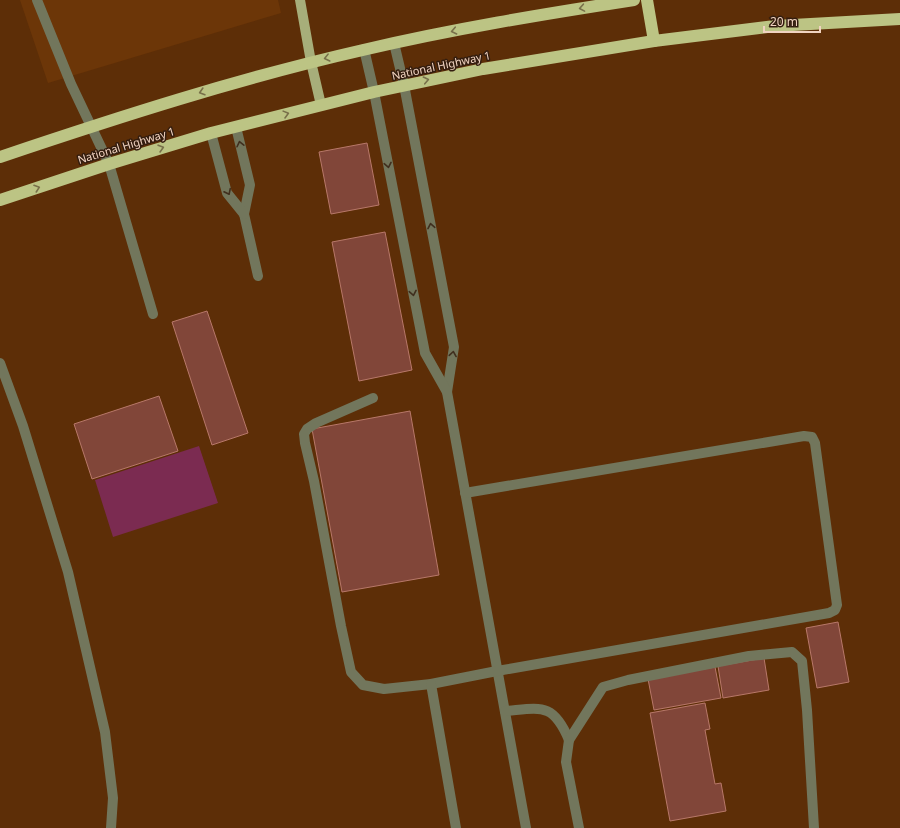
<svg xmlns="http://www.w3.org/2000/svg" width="900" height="828" font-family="'Noto Sans',sans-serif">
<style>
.built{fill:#6c3608}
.green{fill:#7b2b51}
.building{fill:#814639;stroke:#b87869}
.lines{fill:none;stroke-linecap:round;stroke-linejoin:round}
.minor{stroke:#72765c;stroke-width:10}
.major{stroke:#a7ae7a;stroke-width:10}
.highway{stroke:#bcc484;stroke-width:12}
.oneway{stroke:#78704a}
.oneway2{stroke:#402f1e}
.labels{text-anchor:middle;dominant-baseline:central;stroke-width:3;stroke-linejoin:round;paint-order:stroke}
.street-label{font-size:11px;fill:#f1d3c0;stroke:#331d0f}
</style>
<rect width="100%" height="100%" fill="#5d2e07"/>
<path class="built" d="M 20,0 L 278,0 L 281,13 L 48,83 Z"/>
<path class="green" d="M 199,446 L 218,503 L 113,537 L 95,480 Z"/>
<g class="building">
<path d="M 367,143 L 379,205 L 331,214 L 319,152 Z"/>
<path d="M 385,232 L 412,370 L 359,381 L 332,242 Z"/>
<path d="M 207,311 L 248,433 L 212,445 L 172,322 Z"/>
<path d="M 159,396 L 178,451 L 92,479 L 74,424 Z"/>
<path d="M 410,411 L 439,575 L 342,592 L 312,429 Z"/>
<path d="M 838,622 L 849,682 L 817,688 L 806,628 Z"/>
<path d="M 764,658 L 769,690 L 723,698 L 718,666 Z"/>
<path d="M 715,667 L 721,698 L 654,710 L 648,679 Z"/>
<path d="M 705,703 L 710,729 L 705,730 L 715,784 L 721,783 L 726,811 L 670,821 L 650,713 Z"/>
</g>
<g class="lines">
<g class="minor">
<path d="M 37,0 L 71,84 L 109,164 L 153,314"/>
<path d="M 394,43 L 404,85 L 454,347 L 447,392"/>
<path d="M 364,49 L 374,92 L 425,353 L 447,392 L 526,828"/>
<path d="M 236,127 L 250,185 L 244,214 L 258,276"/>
<path d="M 211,133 L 227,193 L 244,214"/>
<path d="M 0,363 L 23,426 L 68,572 L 105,732 L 113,798 L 111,828"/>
<path d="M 373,398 L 316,423 L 307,429 L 304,434 L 305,443 L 314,481 L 341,626 L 351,672 L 363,685 L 384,689 L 431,684 L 497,671 L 829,613 L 835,610 L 837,605 L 815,443 L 812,437 L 804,436 L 465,493"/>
<path d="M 431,684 L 456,828"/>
<path d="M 505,711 C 541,708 553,702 569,740"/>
<path d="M 579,828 L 566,762 L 569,740 L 603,687 L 628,680 L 749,656 L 792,652 L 802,661 L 807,710 L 814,828"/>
</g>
<path class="major" d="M 300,0 L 311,62 L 321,105"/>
<g class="highway">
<path d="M 647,0 L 654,41"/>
<path d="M 0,157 C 119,117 240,78 363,50 C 452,29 544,14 634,0"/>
<path d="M 0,200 L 109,164 L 211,133 L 374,92 L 483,69 L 654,41 L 775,26 L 900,19"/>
</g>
</g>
<defs><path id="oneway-chevron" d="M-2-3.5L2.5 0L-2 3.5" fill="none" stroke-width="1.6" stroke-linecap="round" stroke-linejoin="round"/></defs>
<g class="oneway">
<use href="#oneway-chevron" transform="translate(582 8) rotate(170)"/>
<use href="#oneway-chevron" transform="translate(454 31) rotate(168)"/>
<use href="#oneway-chevron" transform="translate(327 58) rotate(166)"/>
<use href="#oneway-chevron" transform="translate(426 80) rotate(-12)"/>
<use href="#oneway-chevron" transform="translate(202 92) rotate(163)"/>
<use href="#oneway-chevron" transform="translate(286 114) rotate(-15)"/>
<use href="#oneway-chevron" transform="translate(161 148) rotate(-16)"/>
<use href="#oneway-chevron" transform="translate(37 188) rotate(-19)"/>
</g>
<g class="oneway2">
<use href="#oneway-chevron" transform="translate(240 144) rotate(-103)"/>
<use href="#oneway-chevron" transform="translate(388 165) rotate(79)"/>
<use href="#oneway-chevron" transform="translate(228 192) rotate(64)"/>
<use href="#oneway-chevron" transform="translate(431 226) rotate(-101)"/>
<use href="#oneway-chevron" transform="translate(413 293) rotate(79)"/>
<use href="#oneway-chevron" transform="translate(453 354) rotate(-81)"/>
</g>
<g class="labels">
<g class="street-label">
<text transform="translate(441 65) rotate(-12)">National Highway 1</text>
<text transform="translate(126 145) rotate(-17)">National Highway 1</text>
</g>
</g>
<path d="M764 26v6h56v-6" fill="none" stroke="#f1d3c0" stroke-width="2"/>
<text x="770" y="26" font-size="12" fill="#f1d3c0" stroke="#331d0f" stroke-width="3" paint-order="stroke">20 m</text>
</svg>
